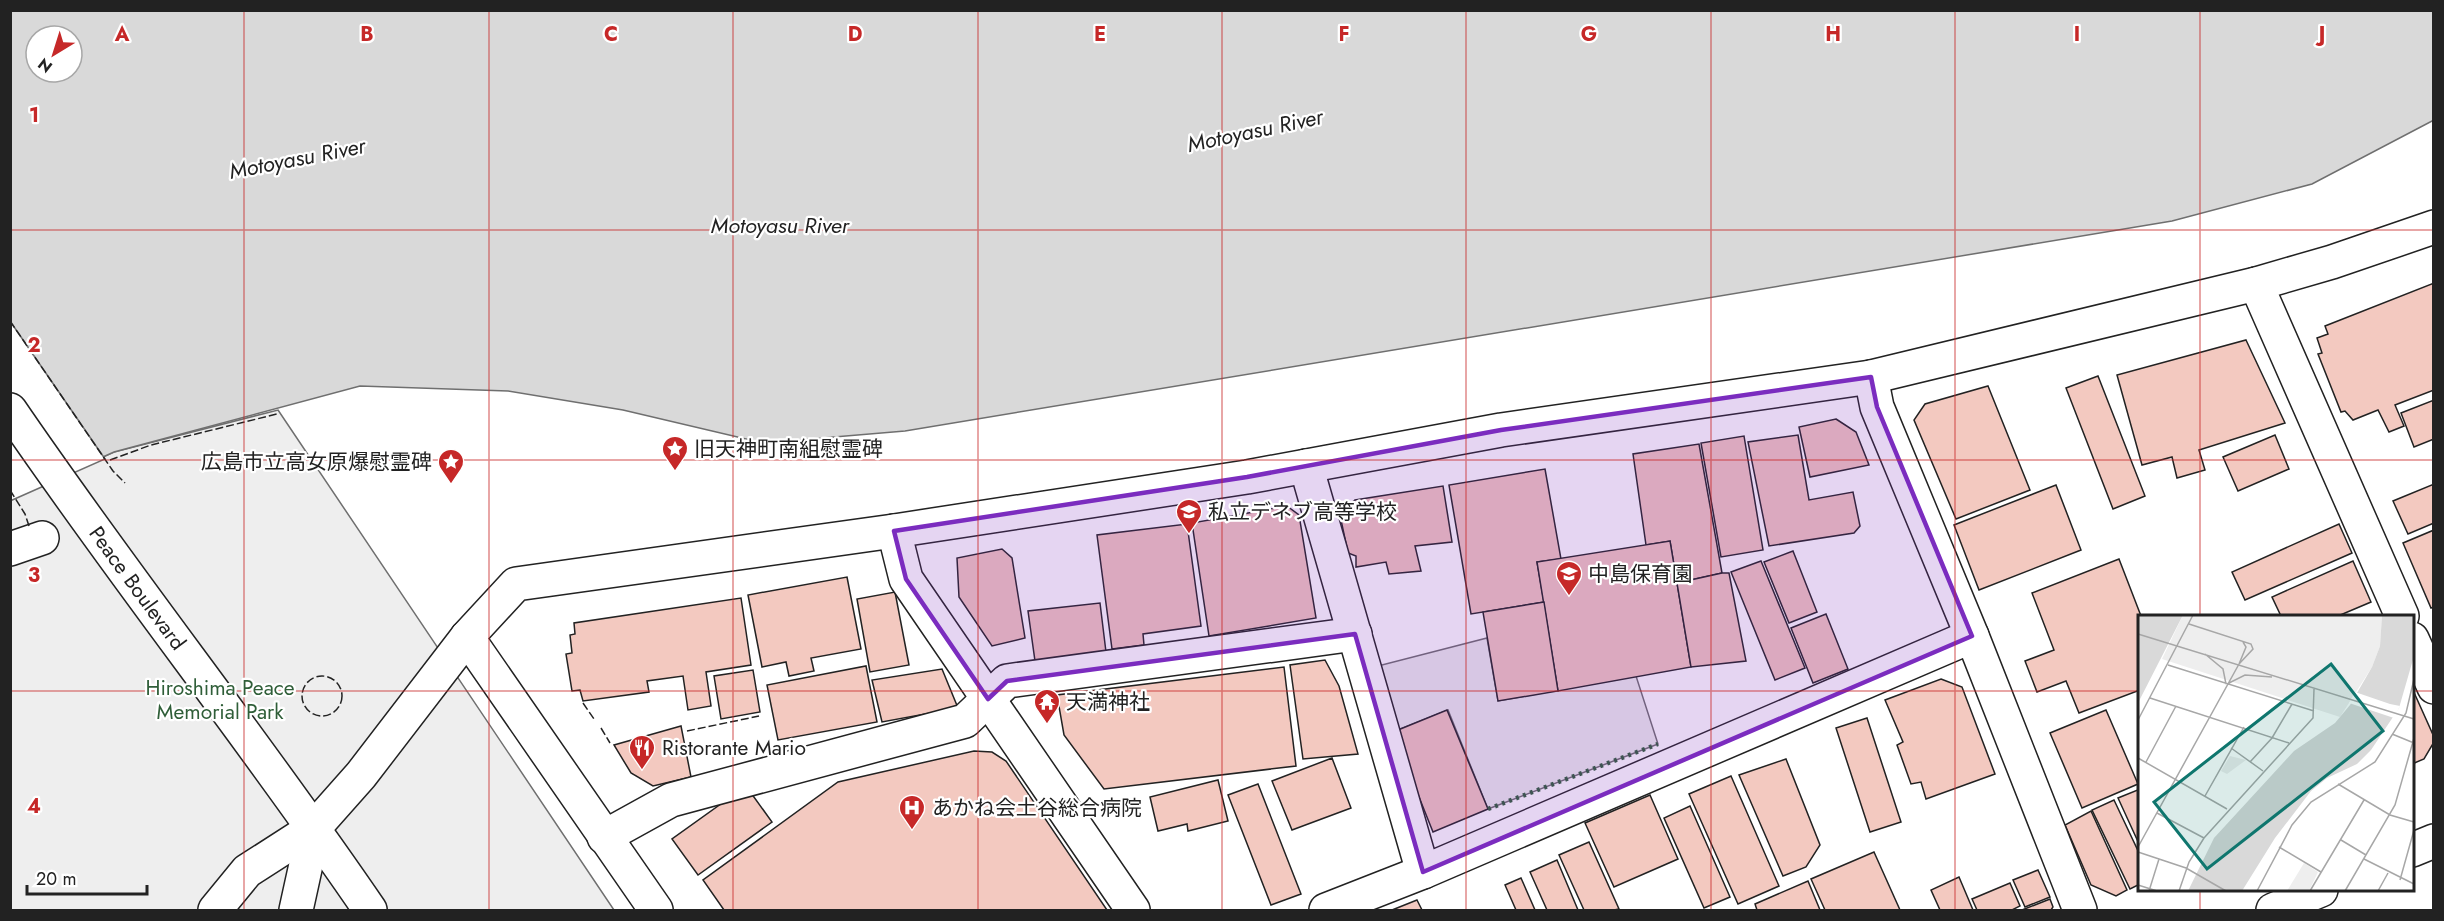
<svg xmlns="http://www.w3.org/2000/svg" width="2444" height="921" font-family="Jost,'Noto Sans JP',sans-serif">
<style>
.green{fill:#eee;stroke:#6f6f6f;stroke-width:1.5}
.water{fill:#d9d9d9;stroke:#6f6f6f;stroke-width:1.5;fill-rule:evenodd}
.pier{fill:#fff;stroke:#6f6f6f;stroke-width:1.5}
.building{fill:#f3c9c0;stroke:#222;stroke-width:1.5}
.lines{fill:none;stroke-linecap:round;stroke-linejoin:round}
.minor-casing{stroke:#222;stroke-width:36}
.minor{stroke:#fff;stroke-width:33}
.hedge{stroke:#2f5e38;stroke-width:4.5;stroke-dasharray:3 4.5;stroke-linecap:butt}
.fence{stroke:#222;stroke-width:1.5;stroke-dasharray:8 3;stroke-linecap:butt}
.marked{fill:#7b2cbf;fill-opacity:0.2;stroke:#7b2cbf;stroke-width:4.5;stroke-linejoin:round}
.grid{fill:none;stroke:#c62828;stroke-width:1.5;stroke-opacity:0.55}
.labels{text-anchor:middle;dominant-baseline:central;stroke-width:4.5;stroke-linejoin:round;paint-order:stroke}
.poi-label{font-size:21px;fill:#222;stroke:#fff;text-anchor:start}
.street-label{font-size:21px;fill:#222;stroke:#fff}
.park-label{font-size:21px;fill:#2f5e38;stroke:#fff}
.water-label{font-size:22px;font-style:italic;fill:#222;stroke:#fff}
.inset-river{fill:none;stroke:#d9d9d9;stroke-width:3}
.inset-road{fill:none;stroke:#a7a7a7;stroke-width:1.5}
.view{fill:#0f766e;fill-opacity:0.15;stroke:#0f766e;stroke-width:3}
.inset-edge{fill:none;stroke:#222;stroke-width:3}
.grid-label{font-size:20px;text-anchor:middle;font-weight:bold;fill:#c62828;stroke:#fff;stroke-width:4.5;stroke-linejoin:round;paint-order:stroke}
</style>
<rect width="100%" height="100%" fill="#fff"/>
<g class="green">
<path d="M 278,410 L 614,910 L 11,910 L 10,498 L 114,452 Z"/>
<path d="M 1487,638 L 1498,701 L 1636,676 L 1658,744 L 1488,809 L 1448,710 L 1393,732 L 1374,667 Z"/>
</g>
<path class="water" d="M 2433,10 L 2434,120 L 2312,184 L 2172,221 L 905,431 L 763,443 L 623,410 L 508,391 L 360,386 L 114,452 L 11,498 L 10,11 ZM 36,36 L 72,36 L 72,72 L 36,72 Z"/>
<path class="pier" d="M 10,321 L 105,459 L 10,501 Z"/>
<g class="building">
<path d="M 2434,283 L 2434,390 L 2395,405 L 2404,426 L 2389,432 L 2378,410 L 2353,420 L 2345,411 L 2341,412 L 2318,354 L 2322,353 L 2317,338 L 2328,334 L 2325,326 Z"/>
<path d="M 2246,340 L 2285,423 L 2199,450 L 2205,470 L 2177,478 L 2172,457 L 2142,465 L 2117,375 Z"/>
<path d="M 2098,376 L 2145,496 L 2113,509 L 2066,388 Z"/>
<path d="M 1988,386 L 2030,490 L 1956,519 L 1914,420 L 1925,404 Z"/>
<path d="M 2434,400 L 2434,439 L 2414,447 L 2401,413 Z"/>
<path d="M 1836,419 L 1856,432 L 1869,465 L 1810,477 L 1799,427 Z"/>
<path d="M 1798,435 L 1809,500 L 1853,492 L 1860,526 L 1854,533 L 1769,546 L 1748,442 Z"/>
<path d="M 2275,435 L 2289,469 L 2238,491 L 2223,457 Z"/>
<path d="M 1744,436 L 1763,550 L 1721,557 L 1701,443 Z"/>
<path d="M 1699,444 L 1722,573 L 1677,583 L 1670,541 L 1646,545 L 1633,454 Z"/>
<path d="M 1545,469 L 1561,559 L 1537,562 L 1544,602 L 1471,614 L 1449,485 Z"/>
<path d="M 2434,484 L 2434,523 L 2408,534 L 2393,501 Z"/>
<path d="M 2056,485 L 2081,550 L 1979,590 L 1954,525 Z"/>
<path d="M 1443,486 L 1452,542 L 1415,546 L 1421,571 L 1389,574 L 1386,562 L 1356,567 L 1356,556 L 1348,553 L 1341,520 L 1345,508 L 1355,500 Z"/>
<path d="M 1287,506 L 1299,515 L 1316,618 L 1209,636 L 1192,523 Z"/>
<path d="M 1187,524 L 1201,626 L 1143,634 L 1144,645 L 1112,649 L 1097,535 Z"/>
<path d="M 2339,524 L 2352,553 L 2245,600 L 2232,572 Z"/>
<path d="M 2434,530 L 2434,607 L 2431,608 L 2403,543 Z"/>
<path d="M 1670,541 L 1691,667 L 1558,691 L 1537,562 Z"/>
<path d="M 1002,549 L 1012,558 L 1025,638 L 992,646 L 959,597 L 957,558 Z"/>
<path d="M 1793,551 L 1817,612 L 1789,623 L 1764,562 Z"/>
<path d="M 2119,559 L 2141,616 L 2140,616 L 2140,690 L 2079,713 L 2066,681 L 2037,692 L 2025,661 L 2054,650 L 2032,593 Z"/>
<path d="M 1761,561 L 1805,668 L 1775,680 L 1731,572 Z"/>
<path d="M 2353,561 L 2371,602 L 2338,616 L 2281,616 L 2272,597 Z"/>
<path d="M 1722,573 L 1729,573 L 1746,661 L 1691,667 L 1677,583 Z"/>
<path d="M 847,577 L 861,649 L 811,658 L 814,671 L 789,676 L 786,662 L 762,667 L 748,595 Z"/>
<path d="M 895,592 L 909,665 L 870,672 L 857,599 Z"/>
<path d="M 741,598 L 751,665 L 706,672 L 711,706 L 688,710 L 683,676 L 647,681 L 649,692 L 583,701 L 580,690 L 572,691 L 566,654 L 572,653 L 570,635 L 575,634 L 574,623 Z"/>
<path d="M 1544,602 L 1558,691 L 1498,701 L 1483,612 Z"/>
<path d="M 1100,603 L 1106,652 L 1035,661 L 1028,611 Z"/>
<path d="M 1826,614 L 1848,669 L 1813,683 L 1791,628 Z"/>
<path d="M 1325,660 L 1339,686 L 1358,754 L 1303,759 L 1290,665 Z"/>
<path d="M 866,666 L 877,722 L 778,740 L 767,685 Z"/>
<path d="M 1284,667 L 1296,766 L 1104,789 L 1064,735 L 1057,695 Z"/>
<path d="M 942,669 L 958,708 L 882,722 L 872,680 Z"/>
<path d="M 753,670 L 760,712 L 721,719 L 714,676 Z"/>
<path d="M 1941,679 L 1962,687 L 1995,774 L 1926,799 L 1921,782 L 1911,784 L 1897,745 L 1903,742 L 1885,700 Z"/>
<path d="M 2412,688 L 2434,737 L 2434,742 L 2424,759 L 2412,764 Z"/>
<path d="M 1447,710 L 1488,809 L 1433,832 L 1393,732 Z"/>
<path d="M 2106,710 L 2138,784 L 2082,808 L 2050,733 Z"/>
<path d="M 1867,718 L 1901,822 L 1870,832 L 1836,728 Z"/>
<path d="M 681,726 L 691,777 L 653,786 L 631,773 L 614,745 Z"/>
<path d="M 974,751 L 992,752 L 1006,761 L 1107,910 L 724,910 L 703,880 L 838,782 Z"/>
<path d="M 1332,758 L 1351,808 L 1292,830 L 1272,781 Z"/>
<path d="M 1786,759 L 1820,845 L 1806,867 L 1783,876 L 1739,775 Z"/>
<path d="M 1731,776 L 1779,886 L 1738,904 L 1689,794 Z"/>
<path d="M 1218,780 L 1228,821 L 1188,831 L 1187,824 L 1158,831 L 1150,797 Z"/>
<path d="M 1258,784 L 1301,894 L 1271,905 L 1228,795 Z"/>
<path d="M 746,786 L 772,822 L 698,875 L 672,839 Z"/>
<path d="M 2140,789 L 2140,846 L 2118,798 Z"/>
<path d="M 1650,795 L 1678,859 L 1614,887 L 1585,823 Z"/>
<path d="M 2114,800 L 2140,855 L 2140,884 L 2130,889 L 2092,810 Z"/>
<path d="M 1690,806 L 1730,897 L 1704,908 L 1664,818 Z"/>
<path d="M 2091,811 L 2127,890 L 2116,896 L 2091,885 L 2065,825 Z"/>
<path d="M 1589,842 L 1619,909 L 1614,910 L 1584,910 L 1559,855 Z"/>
<path d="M 1874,852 L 1900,910 L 1825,910 L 1811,879 Z"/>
<path d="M 1557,860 L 1578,910 L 1547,910 L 1530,872 Z"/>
<path d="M 2038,870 L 2050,897 L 2025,907 L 2013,880 Z"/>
<path d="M 1959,877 L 1973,910 L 1940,910 L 1931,890 Z"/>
<path d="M 1521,878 L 1535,910 L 1516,910 L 1505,885 Z"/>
<path d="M 1808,881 L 1820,910 L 1757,910 L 1755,904 Z"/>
<path d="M 2010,883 L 2020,906 L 2012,910 L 1977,910 L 1972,899 Z"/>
<path d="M 2050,899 L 2053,907 L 2051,910 L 2022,910 Z"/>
<path d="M 1417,900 L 1422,910 L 1392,910 Z"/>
</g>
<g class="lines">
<defs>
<g id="minor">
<path d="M 2256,284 L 2402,616"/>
<path d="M 1871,377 L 1877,407 L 1972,636 L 2080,910"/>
<path id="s1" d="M 10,410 C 126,580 255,741 370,910"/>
<path d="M 1306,466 L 1423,872"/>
<path d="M 894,531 L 906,579 L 1133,910"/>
<path d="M 10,549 L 42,538"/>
<path d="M 467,637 L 656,910"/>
<path d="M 2412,639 L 2434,687"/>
<path d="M 604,837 L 671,800 L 965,721 L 1007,681 L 1355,634"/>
<path d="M 2412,850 L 2434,841"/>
<path d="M 215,910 L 247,871 L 314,828 L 361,775 L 467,637 L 516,584 L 894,531 L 1247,477 L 1501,430 L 1871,377 L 2256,284 L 2332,262 L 2434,227"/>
<path d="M 296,910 L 314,828"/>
<path d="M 1326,910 L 1423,872 L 1972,636"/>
<path d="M 2273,910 L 2321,890"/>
</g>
</defs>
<use href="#minor" class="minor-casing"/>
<use href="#minor" class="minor"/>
<path class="hedge" d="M 1488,809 L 1658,744"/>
<g class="fence">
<path d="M 10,321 L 113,471 L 125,483"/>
<path d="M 110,460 L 151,445 L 277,414"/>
<path d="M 10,490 L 25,514 L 30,529"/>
<circle cx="322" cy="696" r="20"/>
<path d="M 583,703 L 594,719"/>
<path d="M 601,728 L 610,743"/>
<path d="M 687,731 L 759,716"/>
</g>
</g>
<path class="marked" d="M 1871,377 L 1877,407 L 1972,636 L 1423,872 L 1355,634 L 1007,681 L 988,699 L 906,579 L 894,531 L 1247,477 L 1501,430 Z"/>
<path class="grid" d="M 244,10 L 244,910M 489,10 L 489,910M 733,10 L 733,910M 978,10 L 978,910M 1222,10 L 1222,910M 1466,10 L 1466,910M 1711,10 L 1711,910M 1955,10 L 1955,910M 2200,10 L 2200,616M 10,230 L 2434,230M 10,460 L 2434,460M 10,691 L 2140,691M 2412,691 L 2434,691M 2200,890 L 2200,910"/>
<defs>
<symbol id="sight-pin" viewBox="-11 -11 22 30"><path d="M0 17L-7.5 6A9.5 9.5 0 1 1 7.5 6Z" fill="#c62828" stroke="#fff"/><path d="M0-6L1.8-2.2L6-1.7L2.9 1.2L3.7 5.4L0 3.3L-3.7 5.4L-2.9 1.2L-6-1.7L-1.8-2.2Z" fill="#fff"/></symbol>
<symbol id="school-pin" viewBox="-11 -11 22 30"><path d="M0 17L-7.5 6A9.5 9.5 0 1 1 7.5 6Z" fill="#c62828" stroke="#fff"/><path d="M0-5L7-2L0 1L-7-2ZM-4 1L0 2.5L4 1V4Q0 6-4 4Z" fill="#fff"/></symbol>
<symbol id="temple-pin" viewBox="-11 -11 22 30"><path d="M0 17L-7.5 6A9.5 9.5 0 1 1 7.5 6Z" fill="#c62828" stroke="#fff"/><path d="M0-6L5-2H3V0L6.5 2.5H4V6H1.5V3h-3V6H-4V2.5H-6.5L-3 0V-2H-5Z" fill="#fff"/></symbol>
<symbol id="restaurant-pin" viewBox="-11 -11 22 30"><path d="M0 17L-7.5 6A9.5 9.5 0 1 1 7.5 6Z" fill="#c62828" stroke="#fff"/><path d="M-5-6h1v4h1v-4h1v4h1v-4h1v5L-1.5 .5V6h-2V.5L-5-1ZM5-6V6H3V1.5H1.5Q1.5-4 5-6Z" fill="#fff"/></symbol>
<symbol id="hospital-pin" viewBox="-11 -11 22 30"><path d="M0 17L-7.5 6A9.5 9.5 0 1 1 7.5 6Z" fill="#c62828" stroke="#fff"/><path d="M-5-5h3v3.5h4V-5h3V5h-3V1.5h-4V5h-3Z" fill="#fff"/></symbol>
</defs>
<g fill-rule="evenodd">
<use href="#sight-pin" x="660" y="434" width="30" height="40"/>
<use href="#sight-pin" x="436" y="447" width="30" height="40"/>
<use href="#school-pin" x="1174" y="497" width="30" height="40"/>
<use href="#school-pin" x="1554" y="559" width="30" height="40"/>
<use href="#temple-pin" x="1032" y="687" width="30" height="40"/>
<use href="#restaurant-pin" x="627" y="733" width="30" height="40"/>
<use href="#hospital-pin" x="897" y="793" width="30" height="40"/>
</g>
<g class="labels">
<g class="poi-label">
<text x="694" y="449">旧天神町南組慰霊碑</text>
<text x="432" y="462" text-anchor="end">広島市立高女原爆慰霊碑</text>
<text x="1208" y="512">私立デネブ高等学校</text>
<text x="1588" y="574">中島保育園</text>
<text x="1066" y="702">天満神社</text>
<text x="662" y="748">Ristorante Mario</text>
<text x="932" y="808">あかね会土谷総合病院</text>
</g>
<g class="street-label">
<text stroke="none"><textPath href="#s1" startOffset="219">Peace Boulevard</textPath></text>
</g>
<g class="park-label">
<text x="220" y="688">Hiroshima Peace<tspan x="220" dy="24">Memorial Park</tspan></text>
</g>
<g class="water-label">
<text transform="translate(1255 130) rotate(-12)">Motoyasu River</text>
<text transform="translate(297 158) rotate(-11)">Motoyasu River</text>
<text x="780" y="225">Motoyasu River</text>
</g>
</g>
<g transform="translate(2138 615)">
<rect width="276" height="276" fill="#fff"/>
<path d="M 45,0 L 244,0 L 242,31 L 234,52 L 202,102 L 24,44 ZM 92,141 L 108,145 L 89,159 L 83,156 ZM 166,248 L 180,257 L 171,276 L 149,276 Z" fill="#eee"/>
<path d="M 0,0 L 45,0 L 0,88 ZM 244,0 L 276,0 L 276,41 L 261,93 L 233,135 L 219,149 L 189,163 L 173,176 L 137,223 L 104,276 L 50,276 L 76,223 L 156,136 L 197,108 L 212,90 L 234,52 L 242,31 Z" fill="#d9d9d9"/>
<path d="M 217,77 L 252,89 L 262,91 L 256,103 L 211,88 Z" fill="#fff"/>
<path class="inset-river" d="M 6,18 L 15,0"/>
<path class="inset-road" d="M 51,9 L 113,29 L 115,34 L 101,49M 0,19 L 276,104M 67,39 L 85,54 L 88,69M 30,50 L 176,96M 91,68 L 107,60 L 134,62M 12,83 L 151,128M 0,105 L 55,0M 254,119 L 276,128M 93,133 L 125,156M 0,143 L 89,194M 8,147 L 38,91M 112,147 L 134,123 L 154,89M 200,169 L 252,200 L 276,207M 67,181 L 106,112M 19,198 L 66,223M 203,225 L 228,240M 0,232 L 101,49 L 108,32 L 105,27M 141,232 L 183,257M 0,237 L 48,253 L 88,276M 226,244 L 276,269M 262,265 L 276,215M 0,270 L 19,276M 11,276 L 21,244M 41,276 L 51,247 L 66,223 L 175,103 L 176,74M 119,276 L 154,210 L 173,187 L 237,147 L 268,98 L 276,64M 172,276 L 226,185M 207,276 L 257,190 L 276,123M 240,276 L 250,258"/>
<path class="view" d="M 193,49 L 245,116 L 69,254 L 16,187 Z"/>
<rect width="276" height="276" class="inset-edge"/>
</g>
<g class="grid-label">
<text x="122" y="41">A</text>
<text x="367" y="41">B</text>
<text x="611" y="41">C</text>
<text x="855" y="41">D</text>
<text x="1100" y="41">E</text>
<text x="1344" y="41">F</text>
<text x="1589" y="41">G</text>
<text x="1833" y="41">H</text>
<text x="2077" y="41">I</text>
<text x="2322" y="41">J</text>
<text x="34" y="122">1</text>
<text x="34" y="352">2</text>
<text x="34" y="582">3</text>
<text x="34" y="813">4</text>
</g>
<rect width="2444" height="921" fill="none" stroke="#222222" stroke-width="24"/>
<g transform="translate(54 54) rotate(218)"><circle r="28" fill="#ffffff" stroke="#a7a7a7" stroke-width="1.5"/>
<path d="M0-4.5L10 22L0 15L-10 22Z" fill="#c62828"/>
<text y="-9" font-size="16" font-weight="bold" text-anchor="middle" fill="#222222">N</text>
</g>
<path d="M27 885v9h120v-9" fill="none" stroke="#222222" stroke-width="3"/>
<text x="36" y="885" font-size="18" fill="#222222" stroke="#ffffff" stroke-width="4.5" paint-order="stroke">20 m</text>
</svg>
